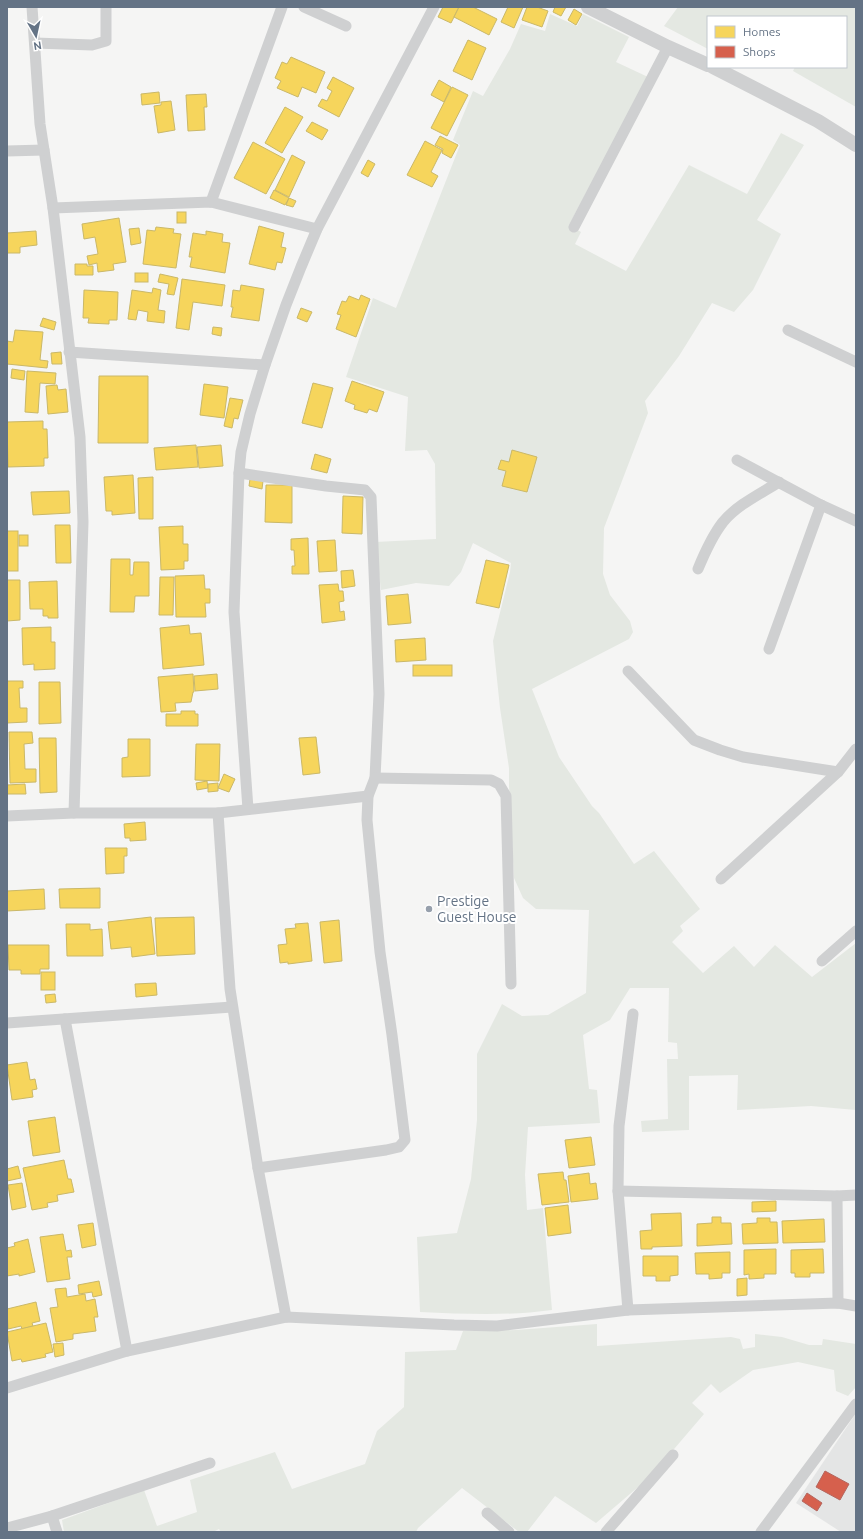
<svg xmlns="http://www.w3.org/2000/svg" width="863" height="1539" font-family="Ubuntu,sans-serif">
<style>
.built{fill:#e4e5e5}
.green{fill:#e4e8e2}
.homes{fill:#f6d55c;stroke:#cab868}
.shops{fill:#d6604d;stroke:#b4665e}
.lines{fill:none;stroke-linecap:round;stroke-linejoin:round}
.minor{stroke:#cfd0d1;stroke-width:11}
.tertiary{stroke:#cfd0d1;stroke-width:14}
.poi-dot{fill:#97a0ac;stroke:#fff;stroke-width:1.5}
.labels{text-anchor:middle;dominant-baseline:central;stroke-width:4;stroke-linejoin:round;paint-order:stroke}
.poi-label{font-size:14px;fill:#647385;stroke:#fff;text-anchor:start}
</style>
<rect width="100%" height="100%" fill="#f5f5f4"/>
<path class="built" d="M 856,1413 L 856,1532 L 841,1532 L 796,1503 Z"/>
<g class="green">
<path d="M 678,7 L 856,7 L 856,107 L 793,71 L 795,67 L 846,67 L 846,17 L 708,17 L 708,49 L 664,26 Z"/>
<path d="M 550,14 L 577,26 L 583,14 L 629,37 L 616,62 L 648,77 L 569,225 L 581,232 L 575,244 L 626,271 L 689,165 L 747,194 L 781,133 L 804,145 L 757,220 L 781,234 L 753,290 L 734,312 L 712,303 L 679,356 L 645,401 L 648,413 L 604,528 L 603,574 L 610,595 L 630,621 L 633,632 L 629,639 L 532,689 L 559,757 L 592,806 L 599,813 L 634,864 L 654,851 L 700,909 L 680,926 L 683,931 L 672,942 L 703,973 L 734,946 L 754,967 L 775,945 L 812,977 L 856,943 L 856,1110 L 811,1106 L 737,1110 L 738,1075 L 689,1076 L 689,1130 L 642,1132 L 641,1121 L 668,1119 L 667,1059 L 678,1059 L 677,1043 L 668,1042 L 669,988 L 630,988 L 610,1020 L 583,1035 L 589,1089 L 597,1090 L 600,1123 L 528,1127 L 525,1175 L 527,1210 L 543,1208 L 552,1310 C 508,1316 465,1314 420,1312 L 417,1237 L 457,1233 L 471,1179 L 477,1120 L 477,1054 L 502,1004 L 522,1016 L 548,1015 L 586,993 L 589,910 L 536,909 L 523,898 L 514,878 L 509,786 L 509,768 L 500,708 L 493,641 L 510,572 L 511,563 L 473,543 L 461,572 L 449,586 L 416,583 L 381,590 L 375,542 L 436,539 L 435,464 L 427,450 L 405,451 L 408,397 L 346,377 L 373,298 L 396,308 L 460,145 L 453,140 L 473,91 L 483,96 L 510,49 L 521,24 L 545,31 Z"/>
<path d="M 597,1324 L 597,1346 L 731,1337 L 740,1339 L 743,1349 L 755,1347 L 755,1334 L 782,1337 L 809,1345 L 822,1345 L 823,1339 L 856,1344 L 856,1387 L 848,1396 L 836,1391 L 834,1370 L 798,1362 L 753,1370 L 720,1393 L 711,1384 L 692,1403 L 704,1414 L 651,1476 L 596,1523 L 555,1496 L 527,1532 L 519,1532 L 462,1488 L 418,1528 L 416,1532 L 221,1532 L 219,1529 L 213,1532 L 64,1532 L 62,1520 L 144,1490 L 157,1526 L 197,1512 L 190,1480 L 275,1452 L 292,1489 L 365,1464 L 377,1431 L 404,1407 L 405,1352 L 456,1350 L 463,1331 L 516,1330 Z"/>
</g>
<g class="homes">
<path d="M 443,7 L 459,7 L 451,23 L 438,17 Z"/>
<path d="M 459,7 L 473,7 L 497,19 L 489,35 L 454,17 Z"/>
<path d="M 508,7 L 523,7 L 514,28 L 501,22 Z"/>
<path d="M 527,7 L 537,7 L 548,11 L 542,27 L 522,20 Z"/>
<path d="M 555,7 L 566,7 L 561,16 L 553,12 Z"/>
<path d="M 574,9 L 582,14 L 576,25 L 568,20 Z"/>
<path d="M 468,40 L 486,48 L 472,80 L 453,71 Z"/>
<path d="M 291,57 L 325,72 L 316,93 L 302,87 L 298,97 L 277,88 L 281,81 L 275,78 L 282,62 L 287,64 Z"/>
<path d="M 333,77 L 354,88 L 339,117 L 318,106 L 322,99 L 327,101 L 332,91 L 327,88 Z"/>
<path d="M 439,80 L 451,87 L 444,102 L 431,95 Z"/>
<path d="M 452,87 L 468,95 L 447,136 L 431,128 Z"/>
<path d="M 159,92 L 160,103 L 142,105 L 141,94 Z"/>
<path d="M 206,94 L 207,107 L 204,107 L 205,130 L 188,131 L 186,95 Z"/>
<path d="M 171,101 L 175,130 L 158,133 L 154,106 L 161,105 L 161,102 Z"/>
<path d="M 285,107 L 303,117 L 282,153 L 265,143 Z"/>
<path d="M 312,122 L 328,130 L 322,140 L 306,131 Z"/>
<path d="M 440,136 L 458,145 L 451,158 L 442,153 L 443,149 L 435,145 Z"/>
<path d="M 425,141 L 442,150 L 431,172 L 438,176 L 432,187 L 407,175 Z"/>
<path d="M 253,142 L 285,159 L 266,194 L 234,178 Z"/>
<path d="M 292,155 L 305,162 L 289,197 L 275,190 Z"/>
<path d="M 368,160 L 375,164 L 368,177 L 361,173 Z"/>
<path d="M 274,190 L 289,198 L 285,205 L 270,198 Z"/>
<path d="M 289,198 L 296,201 L 293,207 L 286,205 Z"/>
<rect x="177" y="212" width="9" height="11"/>
<path d="M 119,218 L 126,262 L 113,264 L 114,270 L 98,272 L 97,263 L 89,265 L 87,256 L 98,254 L 95,237 L 84,239 L 82,224 Z"/>
<path d="M 259,226 L 284,233 L 281,247 L 286,248 L 282,263 L 277,262 L 275,270 L 249,264 Z"/>
<path d="M 156,227 L 174,229 L 173,233 L 181,234 L 176,268 L 143,264 L 147,230 L 155,231 Z"/>
<path d="M 139,228 L 141,243 L 131,245 L 129,229 Z"/>
<path d="M 36,231 L 37,245 L 20,247 L 20,253 L 7,253 L 7,233 Z"/>
<path d="M 206,231 L 223,234 L 222,242 L 230,243 L 225,273 L 190,267 L 192,257 L 189,257 L 193,233 L 206,235 Z"/>
<path d="M 75,264 L 87,264 L 87,266 L 93,266 L 93,275 L 75,275 Z"/>
<rect x="135" y="273" width="13" height="9"/>
<path d="M 160,274 L 178,278 L 174,295 L 167,294 L 169,284 L 158,282 Z"/>
<path d="M 182,279 L 225,285 L 222,306 L 193,302 L 189,330 L 176,328 Z"/>
<path d="M 241,285 L 264,289 L 259,321 L 231,317 L 233,307 L 231,307 L 233,290 L 240,291 Z"/>
<path d="M 153,288 L 161,290 L 158,310 L 165,311 L 164,323 L 147,321 L 148,312 L 138,310 L 136,320 L 128,319 L 132,290 L 152,293 Z"/>
<path d="M 84,290 L 118,292 L 117,320 L 109,320 L 109,324 L 88,323 L 89,318 L 83,318 Z"/>
<path d="M 361,295 L 370,299 L 356,337 L 336,329 L 341,315 L 337,314 L 342,301 L 346,302 L 349,296 L 359,300 Z"/>
<path d="M 301,308 L 312,312 L 307,322 L 297,318 Z"/>
<path d="M 43,318 L 56,322 L 54,330 L 40,326 Z"/>
<path d="M 213,327 L 222,328 L 221,336 L 212,334 Z"/>
<path d="M 15,330 L 43,332 L 40,360 L 48,361 L 47,368 L 7,364 L 7,341 L 13,342 Z"/>
<path d="M 61,352 L 62,364 L 52,364 L 51,353 Z"/>
<path d="M 12,369 L 25,371 L 24,380 L 11,378 Z"/>
<path d="M 27,371 L 56,373 L 55,384 L 40,383 L 38,413 L 25,412 Z"/>
<path d="M 99,376 L 148,376 L 148,443 L 98,443 Z"/>
<path d="M 352,381 L 384,392 L 377,412 L 369,409 L 367,413 L 354,409 L 355,405 L 345,401 Z"/>
<path d="M 313,383 L 333,388 L 322,428 L 302,423 Z"/>
<path d="M 204,384 L 228,387 L 224,418 L 200,415 Z"/>
<path d="M 57,385 L 58,390 L 66,389 L 68,412 L 48,414 L 46,386 Z"/>
<path d="M 230,398 L 243,400 L 238,419 L 234,418 L 232,428 L 224,426 Z"/>
<path d="M 43,421 L 43,429 L 47,429 L 48,458 L 44,458 L 44,466 L 8,467 L 7,422 Z"/>
<path d="M 196,445 L 198,467 L 156,470 L 154,448 Z"/>
<path d="M 221,445 L 223,466 L 199,468 L 197,447 Z"/>
<path d="M 512,450 L 537,457 L 527,492 L 502,486 L 506,471 L 498,469 L 501,460 L 509,462 Z"/>
<path d="M 315,454 L 331,459 L 327,473 L 311,469 Z"/>
<path d="M 133,475 L 135,513 L 112,515 L 112,511 L 106,511 L 104,477 Z"/>
<path d="M 153,477 L 153,519 L 139,519 L 138,478 Z"/>
<path d="M 250,479 L 263,481 L 262,489 L 249,486 Z"/>
<path d="M 266,485 L 292,485 L 292,523 L 265,522 Z"/>
<path d="M 69,491 L 70,513 L 33,515 L 31,492 Z"/>
<path d="M 343,496 L 363,497 L 362,534 L 342,533 Z"/>
<path d="M 55,525 L 70,525 L 71,563 L 56,563 Z"/>
<path d="M 183,526 L 183,544 L 188,544 L 188,561 L 184,561 L 184,569 L 161,570 L 159,527 Z"/>
<rect x="7" y="531" width="11" height="40"/>
<rect x="19" y="535" width="9" height="11"/>
<path d="M 308,538 L 309,574 L 292,574 L 292,566 L 295,566 L 294,550 L 291,550 L 291,539 Z"/>
<path d="M 335,540 L 337,571 L 319,572 L 317,541 Z"/>
<path d="M 111,559 L 130,559 L 130,575 L 133,575 L 134,562 L 149,562 L 149,596 L 135,596 L 134,612 L 110,612 Z"/>
<path d="M 486,560 L 509,565 L 499,608 L 476,603 Z"/>
<path d="M 353,570 L 355,586 L 342,588 L 341,571 Z"/>
<path d="M 204,575 L 205,589 L 210,589 L 210,603 L 205,603 L 206,617 L 176,617 L 175,576 Z"/>
<path d="M 160,577 L 174,577 L 173,615 L 159,615 Z"/>
<path d="M 7,580 L 20,580 L 20,620 L 7,621 Z"/>
<path d="M 57,581 L 58,618 L 48,618 L 48,616 L 43,616 L 43,609 L 30,609 L 29,582 Z"/>
<path d="M 338,584 L 339,591 L 343,591 L 344,601 L 339,602 L 340,612 L 344,611 L 345,620 L 322,623 L 319,585 Z"/>
<path d="M 408,594 L 411,623 L 388,625 L 386,596 Z"/>
<path d="M 189,625 L 190,634 L 201,633 L 204,665 L 163,669 L 160,628 Z"/>
<path d="M 51,627 L 51,642 L 55,642 L 55,669 L 34,670 L 34,664 L 23,665 L 22,628 Z"/>
<path d="M 425,638 L 426,660 L 396,662 L 395,640 Z"/>
<rect x="413" y="665" width="39" height="11"/>
<path d="M 193,674 L 194,692 L 193,692 L 191,702 L 175,703 L 176,711 L 161,712 L 158,677 Z"/>
<path d="M 217,674 L 218,689 L 195,691 L 194,676 Z"/>
<path d="M 7,681 L 23,681 L 23,688 L 19,688 L 20,708 L 27,708 L 27,722 L 7,723 Z"/>
<path d="M 39,682 L 60,682 L 61,723 L 39,724 Z"/>
<path d="M 181,711 L 195,711 L 195,714 L 198,714 L 198,726 L 166,726 L 166,714 L 181,714 Z"/>
<path d="M 9,732 L 32,732 L 33,743 L 24,744 L 25,769 L 36,769 L 36,782 L 10,783 Z"/>
<path d="M 316,737 L 320,773 L 303,775 L 299,738 Z"/>
<path d="M 39,738 L 56,738 L 57,792 L 40,793 Z"/>
<path d="M 128,739 L 150,739 L 150,776 L 122,777 L 122,758 L 128,757 Z"/>
<path d="M 196,744 L 220,744 L 219,781 L 195,780 Z"/>
<path d="M 224,774 L 235,779 L 229,792 L 218,788 Z"/>
<path d="M 207,781 L 208,788 L 197,790 L 196,783 Z"/>
<path d="M 218,783 L 218,791 L 208,792 L 208,784 Z"/>
<path d="M 25,784 L 26,794 L 7,794 L 7,785 Z"/>
<path d="M 145,822 L 146,840 L 130,841 L 130,838 L 125,838 L 124,824 Z"/>
<path d="M 105,848 L 127,848 L 127,856 L 124,856 L 124,873 L 106,874 Z"/>
<path d="M 100,888 L 100,908 L 60,908 L 59,889 Z"/>
<path d="M 44,889 L 45,909 L 7,911 L 7,891 Z"/>
<path d="M 151,917 L 155,954 L 132,957 L 131,947 L 111,949 L 108,922 Z"/>
<path d="M 194,917 L 195,954 L 157,956 L 155,918 Z"/>
<path d="M 339,920 L 342,961 L 324,963 L 320,922 Z"/>
<path d="M 308,923 L 312,961 L 288,964 L 288,962 L 280,963 L 278,945 L 287,944 L 285,929 L 296,928 L 295,924 Z"/>
<path d="M 66,924 L 90,924 L 90,930 L 102,929 L 103,956 L 67,956 Z"/>
<path d="M 8,945 L 49,945 L 49,969 L 40,969 L 40,974 L 21,974 L 21,970 L 9,970 Z"/>
<rect x="41" y="972" width="14" height="18"/>
<path d="M 156,983 L 157,995 L 136,997 L 135,984 Z"/>
<path d="M 55,994 L 56,1002 L 46,1003 L 45,995 Z"/>
<path d="M 27,1062 L 30,1080 L 35,1079 L 37,1089 L 32,1090 L 33,1097 L 12,1100 L 7,1065 Z"/>
<path d="M 55,1117 L 60,1152 L 33,1156 L 28,1121 Z"/>
<path d="M 591,1137 L 595,1165 L 569,1168 L 565,1140 Z"/>
<path d="M 64,1160 L 68,1179 L 71,1179 L 74,1192 L 57,1195 L 58,1201 L 47,1203 L 48,1207 L 32,1210 L 23,1168 Z"/>
<path d="M 18,1166 L 21,1178 L 7,1181 L 7,1169 Z"/>
<path d="M 563,1172 L 564,1180 L 566,1180 L 569,1202 L 542,1205 L 538,1174 Z"/>
<path d="M 589,1173 L 590,1184 L 596,1183 L 598,1199 L 571,1202 L 568,1176 Z"/>
<path d="M 22,1183 L 26,1207 L 12,1210 L 8,1185 Z"/>
<path d="M 776,1201 L 776,1211 L 752,1212 L 752,1202 Z"/>
<path d="M 568,1205 L 571,1233 L 548,1236 L 545,1208 Z"/>
<path d="M 681,1213 L 682,1246 L 652,1247 L 652,1249 L 641,1249 L 640,1231 L 652,1230 L 651,1214 Z"/>
<path d="M 712,1217 L 721,1217 L 721,1223 L 731,1223 L 732,1244 L 697,1246 L 697,1224 L 712,1223 Z"/>
<path d="M 757,1218 L 770,1218 L 770,1222 L 777,1222 L 778,1243 L 743,1244 L 742,1224 L 757,1223 Z"/>
<path d="M 824,1219 L 825,1242 L 783,1243 L 782,1221 Z"/>
<path d="M 93,1223 L 96,1245 L 82,1248 L 78,1225 Z"/>
<path d="M 63,1234 L 66,1251 L 71,1250 L 72,1257 L 67,1257 L 70,1279 L 47,1282 L 40,1237 Z"/>
<path d="M 28,1239 L 35,1272 L 19,1276 L 19,1274 L 7,1276 L 7,1248 L 15,1246 L 14,1243 Z"/>
<path d="M 776,1249 L 776,1274 L 764,1274 L 764,1278 L 749,1279 L 749,1274 L 744,1275 L 744,1250 Z"/>
<path d="M 823,1249 L 824,1273 L 810,1273 L 810,1277 L 795,1277 L 795,1273 L 791,1273 L 791,1250 Z"/>
<path d="M 730,1252 L 730,1273 L 722,1273 L 722,1278 L 709,1279 L 709,1274 L 696,1274 L 695,1253 Z"/>
<path d="M 643,1256 L 678,1256 L 678,1275 L 670,1276 L 670,1281 L 656,1281 L 656,1276 L 643,1276 Z"/>
<path d="M 747,1278 L 747,1295 L 737,1296 L 737,1279 Z"/>
<path d="M 99,1281 L 102,1295 L 93,1297 L 92,1292 L 79,1294 L 78,1285 Z"/>
<path d="M 66,1288 L 67,1297 L 85,1294 L 86,1301 L 95,1299 L 98,1317 L 94,1317 L 96,1331 L 73,1334 L 73,1339 L 56,1342 L 50,1308 L 58,1307 L 55,1289 Z"/>
<path d="M 36,1302 L 40,1321 L 32,1323 L 33,1326 L 22,1329 L 21,1326 L 8,1329 L 7,1309 Z"/>
<path d="M 46,1323 L 53,1352 L 45,1354 L 46,1357 L 22,1362 L 21,1359 L 12,1361 L 7,1332 Z"/>
<path d="M 63,1343 L 64,1355 L 55,1357 L 53,1344 Z"/>
</g>
<g class="shops">
<path d="M 825,1471 L 849,1484 L 840,1500 L 816,1487 Z"/>
<path d="M 807,1493 L 822,1503 L 817,1511 L 802,1501 Z"/>
</g>
<g class="lines">
<g class="minor">
<path d="M 32,7 L 40,124 L 53,208 L 80,437 L 83,522 L 74,813"/>
<path d="M 304,7 L 346,26"/>
<path d="M 35,43 L 92,45 L 106,41 L 106,7"/>
<path d="M 7,151 L 44,150"/>
<path d="M 211,202 L 282,7"/>
<path d="M 53,208 L 211,202 L 317,229"/>
<path d="M 574,227 L 668,47"/>
<path d="M 788,330 L 856,362"/>
<path d="M 69,352 L 265,365"/>
<path d="M 737,460 L 821,505 L 856,521"/>
<path d="M 239,473 L 326,486 L 365,490 L 371,497 L 379,694 L 375,778 L 368,796 L 367,820 L 380,952 L 392,1035 L 405,1140 L 399,1147 L 386,1150 L 258,1168"/>
<path d="M 698,569 C 705,552 712,536 723,522 C 737,505 760,494 779,482"/>
<path d="M 769,649 L 821,505"/>
<path d="M 628,671 L 694,740 L 720,750 L 743,757 L 838,772"/>
<path d="M 375,778 L 491,780 L 499,784 L 506,796 L 511,984"/>
<path d="M 248,809 L 234,612 L 239,473 L 241,452 L 250,414 L 265,365 L 286,305 L 301,267 L 317,229 L 434,7"/>
<path d="M 218,813 L 230,989 L 258,1168 L 286,1317"/>
<path d="M 7,816 L 74,813 L 218,813 L 368,796"/>
<path d="M 721,879 L 838,772 L 856,749"/>
<path d="M 822,961 L 856,931"/>
<path d="M 65,1019 L 127,1351"/>
<path d="M 7,1023 L 232,1007"/>
<path d="M 618,1191 L 837,1196 L 856,1195"/>
<path d="M 837,1196 L 838,1303"/>
<path d="M 628,1310 L 618,1191 L 619,1126 L 633,1014"/>
<path d="M 7,1388 L 127,1351 L 286,1317 L 454,1325 L 497,1326 L 628,1310 L 838,1303 L 856,1306"/>
<path d="M 487,1513 L 509,1532"/>
<path d="M 52,1516 L 57,1532"/>
<path d="M 7,1528 L 52,1516 L 210,1463"/>
<path d="M 606,1532 L 673,1455"/>
<path d="M 761,1532 L 856,1404"/>
</g>
<g class="tertiary">
<path d="M 588,7 L 668,47 L 708,65"/>
<path d="M 713,67 L 818,121 L 856,145"/>
</g>
</g>
<circle class="poi-dot" cx="429" cy="909" r="4"/>
<g class="labels">
<g class="poi-label">
<text x="437" y="901">Prestige<tspan x="437" dy="16">Guest House</tspan></text>
</g>
</g>
<rect width="863" height="1539" fill="none" stroke="#647385" stroke-width="16"/>
<rect x="707" y="16" width="140" height="52" fill="#ffffff" stroke="#c1c7ce"/>
<rect x="715" y="26" width="20" height="12" fill="#f6d55c" stroke="#c1c7ce"/>
<text x="743" y="36" font-size="12" fill="#647385">Homes</text>
<rect x="715" y="46" width="20" height="12" fill="#d6604d" stroke="#c1c7ce"/>
<text x="743" y="56" font-size="12" fill="#647385">Shops</text>
<g transform="translate(36 36) rotate(171)" stroke="#ffffff" stroke-width="3" paint-order="stroke">
<path d="M0-3L7 15L0 10L-7 15Z" fill="#647385"/>
<text y="-6" font-size="11" font-weight="bold" text-anchor="middle" fill="#647385">N</text>
</g>
</svg>
